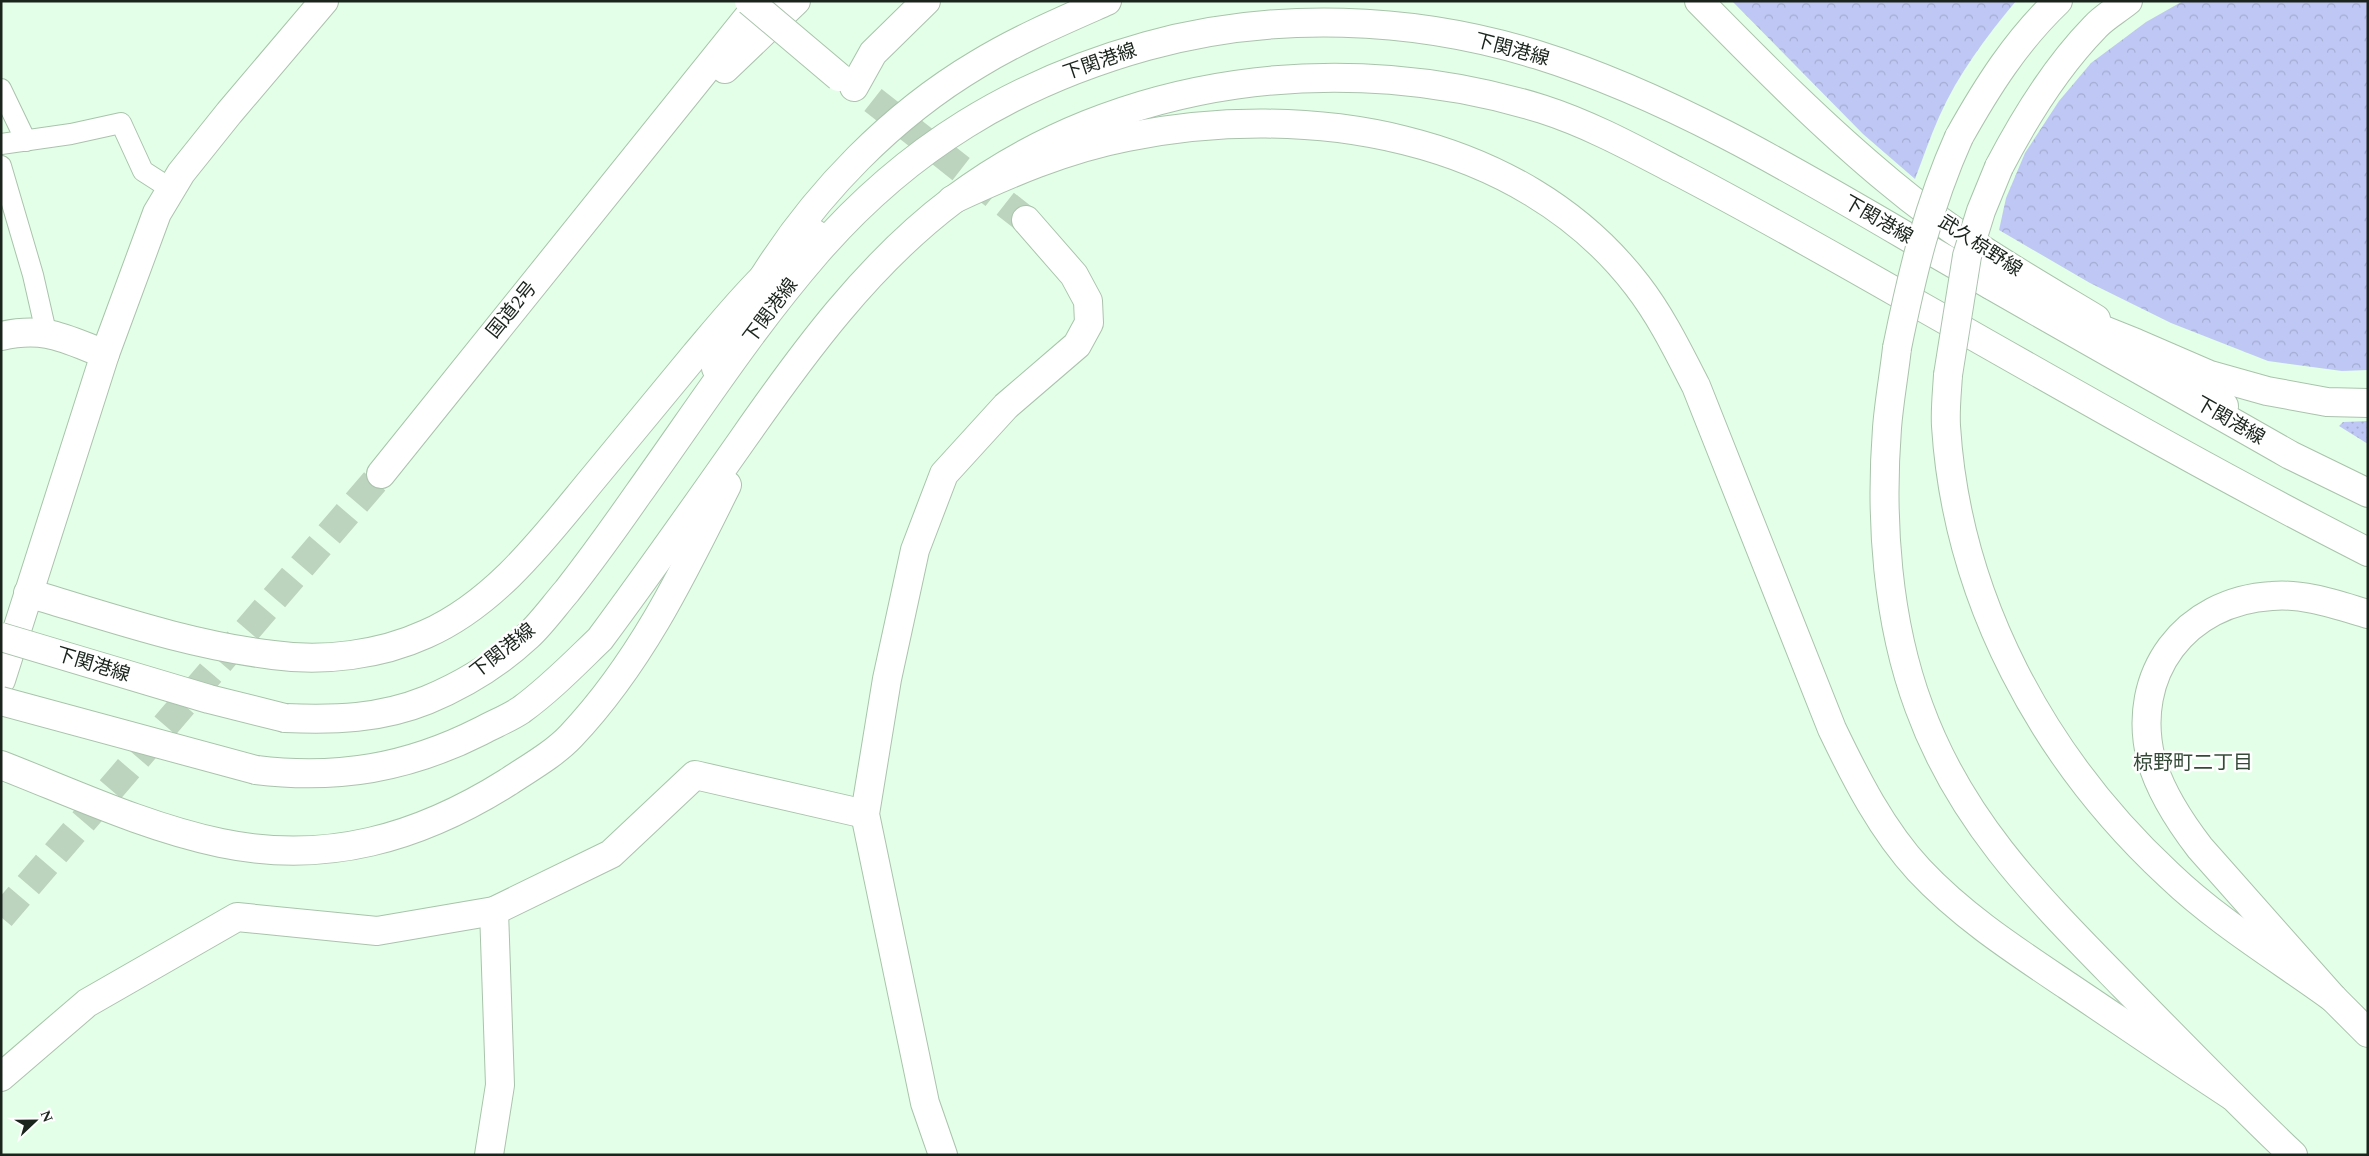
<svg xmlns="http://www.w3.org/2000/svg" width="2369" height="1156" font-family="Spectral,'Noto Sans JP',serif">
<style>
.grass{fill:url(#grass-dots)}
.forest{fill:url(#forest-crowns)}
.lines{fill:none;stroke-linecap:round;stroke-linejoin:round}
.minor-tunnel{stroke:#bcd3be;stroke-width:28;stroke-dasharray:28 14;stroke-linecap:butt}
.trunk-tunnel{stroke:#bcd3be;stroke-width:28;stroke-dasharray:28 14;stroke-linecap:butt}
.service-casing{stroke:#a9c3ac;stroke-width:22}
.minor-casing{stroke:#a9c3ac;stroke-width:30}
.tertiary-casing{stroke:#a9c3ac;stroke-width:30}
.secondary-casing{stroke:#a9c3ac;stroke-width:30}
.primary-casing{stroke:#a9c3ac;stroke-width:30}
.trunk-casing{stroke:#a9c3ac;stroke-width:30}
.motorway-casing{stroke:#a9c3ac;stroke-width:30}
.service{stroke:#fff;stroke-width:20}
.minor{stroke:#fff;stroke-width:28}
.tertiary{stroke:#fff;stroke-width:28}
.secondary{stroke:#fff;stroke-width:28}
.primary{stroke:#fff;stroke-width:28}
.trunk{stroke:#fff;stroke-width:28}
.motorway{stroke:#fff;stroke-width:28}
.minor-bridge-casing{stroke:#a9c3ac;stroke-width:30;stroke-linecap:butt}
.primary-bridge-casing{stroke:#a9c3ac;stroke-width:30;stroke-linecap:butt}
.motorway-bridge-casing{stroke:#a9c3ac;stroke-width:30;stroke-linecap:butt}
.minor-bridge{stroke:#fff;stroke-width:28}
.primary-bridge{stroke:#fff;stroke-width:28}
.motorway-bridge{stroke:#fff;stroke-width:28}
.labels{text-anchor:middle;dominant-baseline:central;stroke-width:5;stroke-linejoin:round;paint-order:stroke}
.street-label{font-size:19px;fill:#1a241c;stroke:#fff}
.neighbourhood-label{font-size:20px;fill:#344a37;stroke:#fff}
</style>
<defs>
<pattern id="grass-dots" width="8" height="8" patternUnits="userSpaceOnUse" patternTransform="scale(1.25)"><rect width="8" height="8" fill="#bfc8f5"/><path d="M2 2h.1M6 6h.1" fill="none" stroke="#a4acd1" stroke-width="1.8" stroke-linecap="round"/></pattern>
<pattern id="forest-crowns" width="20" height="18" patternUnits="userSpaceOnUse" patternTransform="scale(1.25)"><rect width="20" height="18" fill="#bfc8f5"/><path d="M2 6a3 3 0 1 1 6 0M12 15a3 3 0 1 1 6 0" fill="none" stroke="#a4acd1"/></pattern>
</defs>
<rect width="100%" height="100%" fill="#e4ffe7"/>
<path class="grass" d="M 2368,421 L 2368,444 L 2339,426 L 2343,422 Z"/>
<g class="forest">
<path d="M 1732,1 L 2016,1 C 1986,37 1958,74 1939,117 C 1930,137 1923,158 1915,179 L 1863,134 Z"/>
<path d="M 2183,1 L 2368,1 L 2368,370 L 2342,371 L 2268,361 L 2171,323 L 2090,283 L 1999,230 L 2006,198 L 2025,153 L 2059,101 L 2091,63 L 2146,22 Z"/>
</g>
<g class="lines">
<path class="minor-tunnel" d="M 873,100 L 1026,220"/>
<path class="trunk-tunnel" d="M 1,917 L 381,474"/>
<defs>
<g id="service">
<path d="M 1,89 L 26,141"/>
<path d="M 1,144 L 71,134 L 121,123 L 143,171 L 171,189"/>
<path d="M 1,166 L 33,275 L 46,332"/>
</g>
<g id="minor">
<path d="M 854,87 L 873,53 L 926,1"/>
<path d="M 1,336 C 46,326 65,339 105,354"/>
<path d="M 1,1077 L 87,1003 L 237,917 L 377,931 L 494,911 L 611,854 L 695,775 L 865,814"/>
<path d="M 489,1155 L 500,1085 L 494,911"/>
<path d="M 943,1155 L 925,1103 L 865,814 L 887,679 L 915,550 L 944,474 L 1006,406 L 1077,345 L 1089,323 L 1088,301 L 1074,275 L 1026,220"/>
</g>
<path id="tertiary" d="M 1,680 L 105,354 L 157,213 L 181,173 L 229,113 L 324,1"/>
<g id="secondary">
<path d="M 1699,1 C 1761,64 1823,127 1891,183 C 1954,236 2026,277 2096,319"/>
<path d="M 2157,358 L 2224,406"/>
<path d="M 716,368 C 732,339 746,307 763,278 C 816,193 892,115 978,64 C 1019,39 1064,20 1107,1"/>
</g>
<g id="primary">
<path d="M 28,593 C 109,617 189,645 273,655 C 324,662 380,655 426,634 C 498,602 547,534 596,475 C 629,435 662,395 695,355 C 717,329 739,302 763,278 C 779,263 798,248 815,234"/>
<path d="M 285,718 C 335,720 380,719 427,700 C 463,685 499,663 528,636 C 542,623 554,606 567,591 C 592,559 615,527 638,494 C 696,413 751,328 816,253 C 907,148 1014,83 1147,46 C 1273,11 1413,16 1538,55 C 1676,98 1810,180 1935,253 C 2052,321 2171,387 2290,455 L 2368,493"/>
<path d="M 1,765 C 73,793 145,827 221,843 C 326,865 419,838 508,782 C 529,768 554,754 571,736 C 640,663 683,574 727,485"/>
<path d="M 256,770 C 337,780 408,768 481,731 C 494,724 509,718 521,710 C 550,689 575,663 600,639 C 649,573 696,506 743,439 C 803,353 868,264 953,200 C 1119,75 1345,48 1542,109 C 1589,124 1633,148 1677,171 C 1756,212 1833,256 1910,300 C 2062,386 2212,473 2368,552"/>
</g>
<g id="trunk">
<path d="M 725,69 L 796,1"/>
<path d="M 381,474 L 761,1"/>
</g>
<g id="motorway">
<path d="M 1959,137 C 1987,87 2016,41 2058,1"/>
<path d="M 1999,167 C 2025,117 2055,68 2095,27 C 2104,17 2117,10 2128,1"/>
<path d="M 952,200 C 1008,174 1065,149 1127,137 C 1305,101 1520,133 1637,285 C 1661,316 1678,351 1696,386 L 1832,729 C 1856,779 1882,830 1919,870 C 1963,917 2016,951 2068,986 C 2123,1023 2177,1060 2232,1096"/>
<path d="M 1991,285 L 2136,343 L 2210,375 L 2267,391 L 2327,402 L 2368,403"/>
<path d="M 1897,348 C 1894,375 1889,402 1887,428 C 1880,520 1887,621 1919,707 C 1961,823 2040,900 2124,986 C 2180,1043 2235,1100 2293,1155"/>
<path d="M 1948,375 C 1947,392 1945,409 1946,426 C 1957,599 2043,758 2169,875 C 2218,922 2278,958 2333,998"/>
<path d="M 2368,614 C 2337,605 2304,593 2272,596 C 2185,601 2130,674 2151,759 C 2160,792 2180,822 2200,848 L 2333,998 L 2368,1033"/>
</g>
</defs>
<use href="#service" class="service-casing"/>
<use href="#minor" class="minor-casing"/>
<use href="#tertiary" class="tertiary-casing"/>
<use href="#secondary" class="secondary-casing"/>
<use href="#primary" class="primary-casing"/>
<use href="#trunk" class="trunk-casing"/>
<use href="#motorway" class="motorway-casing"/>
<use href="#service" class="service"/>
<use href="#minor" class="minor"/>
<use href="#tertiary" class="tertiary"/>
<use href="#secondary" class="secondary"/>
<use href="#primary" class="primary"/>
<use href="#trunk" class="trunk"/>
<use href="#motorway" class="motorway"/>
<defs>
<path id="minor-bridge" d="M 749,1 L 839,77"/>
<g id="primary-bridge">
<path d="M 1,637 L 209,699 L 285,718"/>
<path d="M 1,701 L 256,770"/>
</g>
<g id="motorway-bridge">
<path d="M 1897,348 C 1912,274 1928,206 1959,137"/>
<path d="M 1948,375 L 1967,256 L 1981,211 L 1999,167"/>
</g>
</defs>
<use href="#minor-bridge" class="minor-bridge-casing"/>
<use href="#primary-bridge" class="primary-bridge-casing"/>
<use href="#motorway-bridge" class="motorway-bridge-casing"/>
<use href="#minor-bridge" class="minor-bridge"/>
<use href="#primary-bridge" class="primary-bridge"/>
<use href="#motorway-bridge" class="motorway-bridge"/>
</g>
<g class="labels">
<g class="street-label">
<text transform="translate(1512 50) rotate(15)">下関港線</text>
<text transform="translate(1100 62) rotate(-19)">下関港線</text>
<text transform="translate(1878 220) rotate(30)">下関港線</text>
<text transform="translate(1980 246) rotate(33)">武久椋野線</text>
<text transform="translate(512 310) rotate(-51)">国道2号</text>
<text transform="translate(771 311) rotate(-53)">下関港線</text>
<text transform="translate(2230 421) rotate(30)">下関港線</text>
<text transform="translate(503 651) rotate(-38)">下関港線</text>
<text transform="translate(93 665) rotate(17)">下関港線</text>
</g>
<g class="neighbourhood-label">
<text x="2193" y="763">椋野町二丁目</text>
</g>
</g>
<rect width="2369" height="1156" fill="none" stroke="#1a241c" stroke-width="5"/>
<g transform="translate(35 1121) rotate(68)" stroke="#ffffff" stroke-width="4" paint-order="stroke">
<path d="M0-4L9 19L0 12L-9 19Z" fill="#1a241c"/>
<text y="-8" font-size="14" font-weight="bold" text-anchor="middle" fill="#1a241c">N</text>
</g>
</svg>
